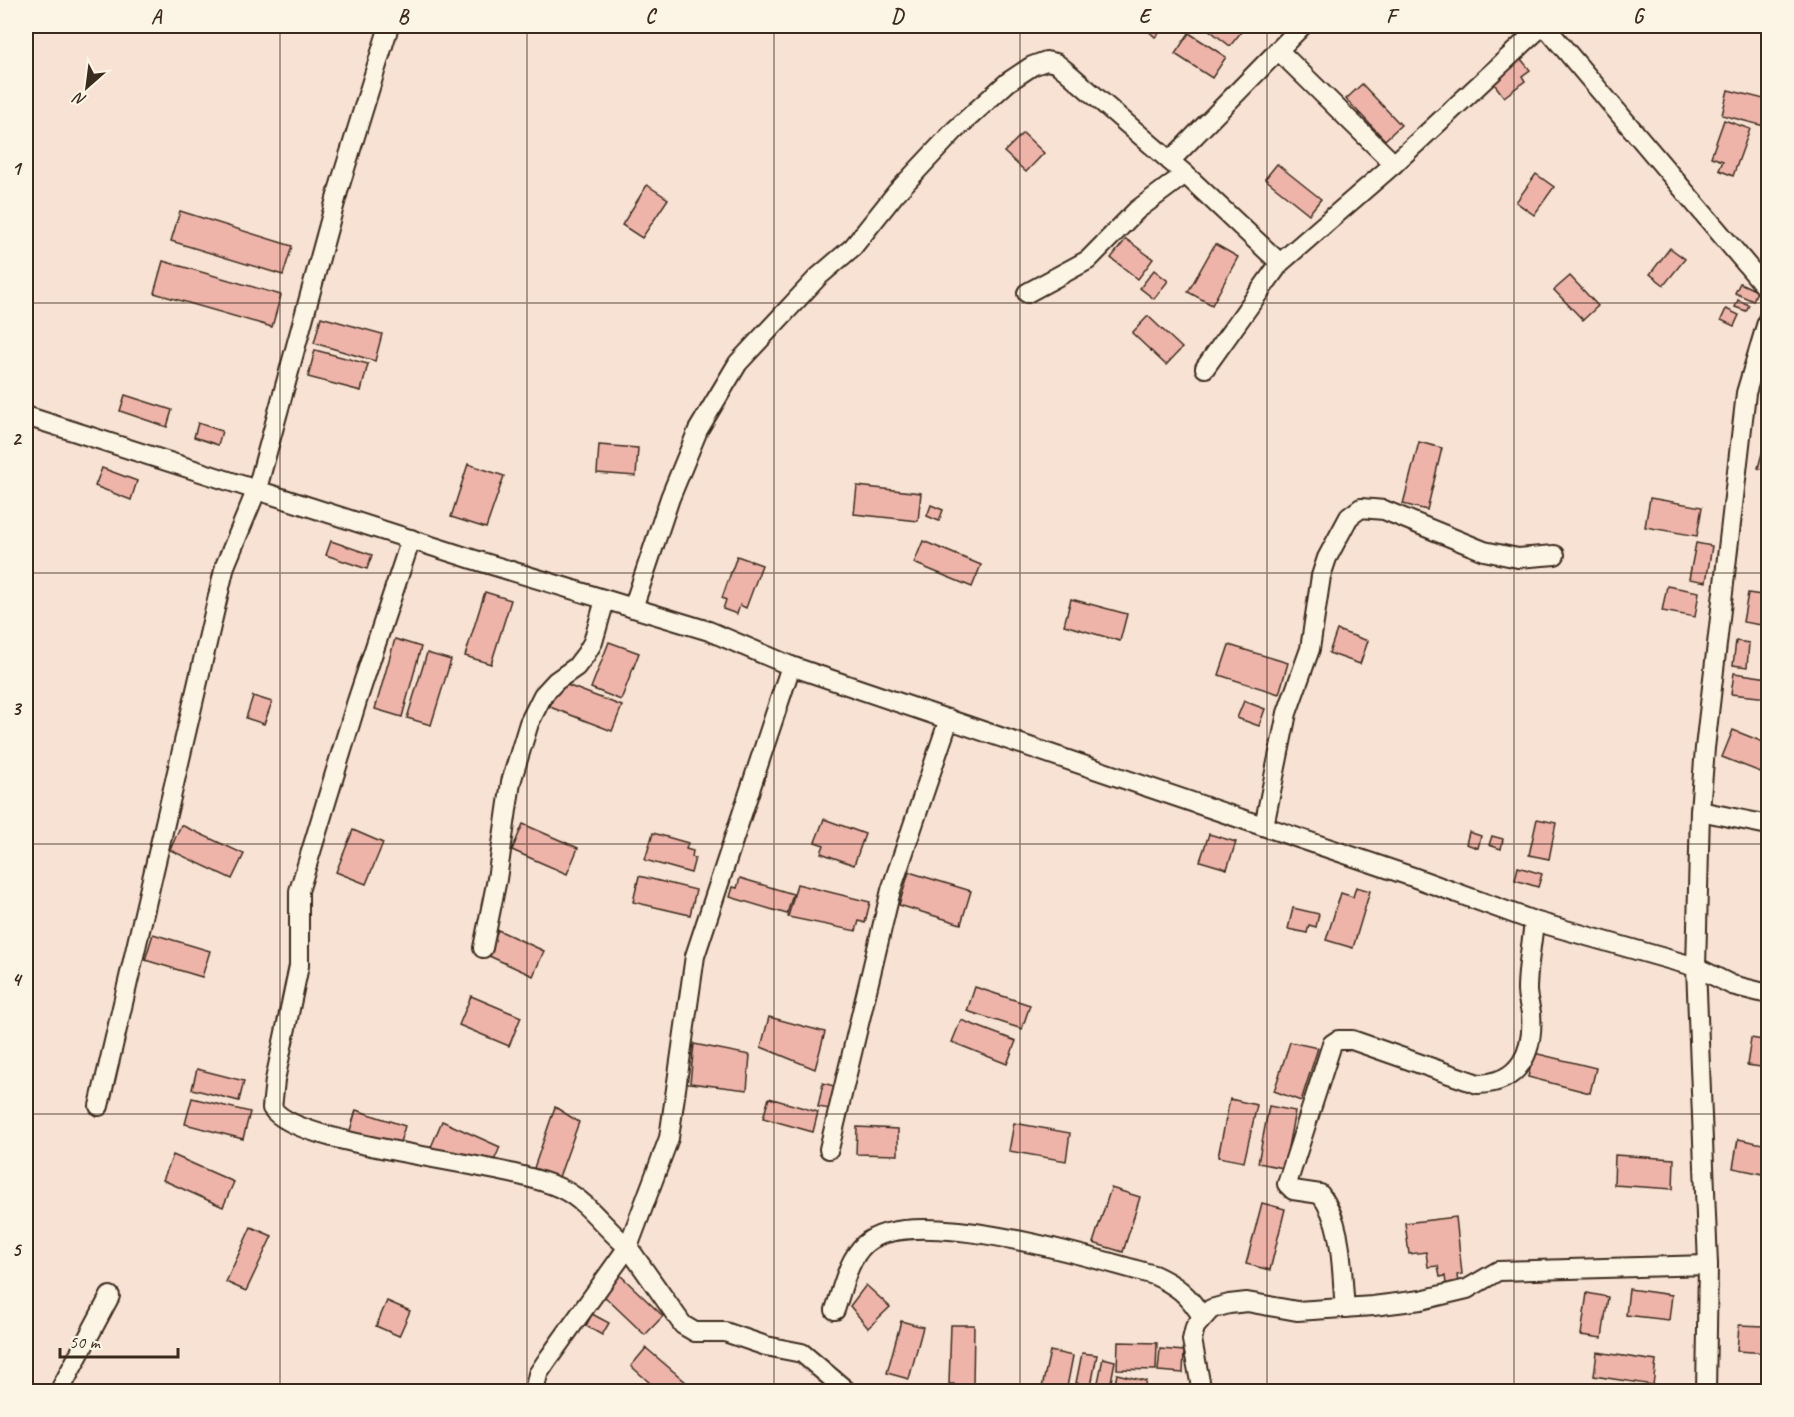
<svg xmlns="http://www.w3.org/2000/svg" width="1794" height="1417" font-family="Caveat,sans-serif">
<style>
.building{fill:#eeb4aa;stroke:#3b2a1e;stroke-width:1.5}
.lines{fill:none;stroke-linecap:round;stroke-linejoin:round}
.minor-casing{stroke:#3b2a1e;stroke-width:22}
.minor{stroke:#fcf5e5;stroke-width:18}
.grid{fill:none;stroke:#3b2a1e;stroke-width:1.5;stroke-opacity:0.55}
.neatline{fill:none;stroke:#3b2a1e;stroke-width:2}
.grid-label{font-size:20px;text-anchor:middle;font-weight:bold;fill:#3b2a1e}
</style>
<rect width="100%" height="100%" fill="#f8e2d3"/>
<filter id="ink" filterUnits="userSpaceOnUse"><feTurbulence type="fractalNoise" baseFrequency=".0167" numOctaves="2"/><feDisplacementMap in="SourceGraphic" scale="12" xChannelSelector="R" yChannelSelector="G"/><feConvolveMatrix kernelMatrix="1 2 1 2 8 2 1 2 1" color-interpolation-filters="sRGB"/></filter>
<g filter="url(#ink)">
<g class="building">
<path d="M 1143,26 L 1166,26 L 1155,37 Z"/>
<path d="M 1204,26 L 1246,26 L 1230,46 Z"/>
<path d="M 1189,33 L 1226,57 L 1212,78 L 1175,54 Z"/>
<path d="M 1521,59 L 1530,70 L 1522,76 L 1525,81 L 1504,97 L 1489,77 Z"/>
<path d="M 1362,84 L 1401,125 L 1385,140 L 1346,99 Z"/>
<path d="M 1728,90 L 1768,100 L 1768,127 L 1722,115 Z"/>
<path d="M 1724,120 L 1750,129 L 1733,176 L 1719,170 L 1723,161 L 1711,157 Z"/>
<path d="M 1023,133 L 1044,153 L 1026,172 L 1004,152 Z"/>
<path d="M 1277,164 L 1321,199 L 1309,214 L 1265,179 Z"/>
<path d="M 1536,174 L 1554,187 L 1534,215 L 1516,202 Z"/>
<path d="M 647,185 L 668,199 L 642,238 L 622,225 Z"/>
<path d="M 180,211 L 292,246 L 283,275 L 171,241 Z"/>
<path d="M 1126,239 L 1153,259 L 1138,279 L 1111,258 Z"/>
<path d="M 1215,244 L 1238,257 L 1212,305 L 1188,292 Z"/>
<path d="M 1670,248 L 1685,259 L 1664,285 L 1650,274 Z"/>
<path d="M 163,261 L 281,295 L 272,327 L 154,293 Z"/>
<path d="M 1154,270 L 1168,281 L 1154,299 L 1140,288 Z"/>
<path d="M 1570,276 L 1598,306 L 1583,320 L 1554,290 Z"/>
<path d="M 1740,283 L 1757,291 L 1753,301 L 1735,293 Z"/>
<path d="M 1738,300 L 1749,305 L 1746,311 L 1735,307 Z"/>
<path d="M 1726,309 L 1739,315 L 1734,326 L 1721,320 Z"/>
<path d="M 1148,316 L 1182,348 L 1166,365 L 1132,333 Z"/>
<path d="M 321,317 L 382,334 L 375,361 L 314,343 Z"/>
<path d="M 315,350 L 368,364 L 361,391 L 308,377 Z"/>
<path d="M 125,395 L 172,410 L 167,427 L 120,411 Z"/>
<path d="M 198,423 L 222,431 L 218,445 L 194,437 Z"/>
<path d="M 1419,442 L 1442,448 L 1427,510 L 1403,504 Z"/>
<path d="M 1765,442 L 1768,443 L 1768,471 L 1758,468 Z"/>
<path d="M 599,445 L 638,448 L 636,476 L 597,473 Z"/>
<path d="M 468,464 L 504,476 L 486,528 L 451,517 Z"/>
<path d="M 102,468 L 137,481 L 131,500 L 95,486 Z"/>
<path d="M 857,486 L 921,493 L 918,521 L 854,514 Z"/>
<path d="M 1650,498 L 1702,507 L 1697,536 L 1645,527 Z"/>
<path d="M 931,505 L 943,510 L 939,521 L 927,516 Z"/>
<path d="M 331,541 L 372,555 L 367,569 L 326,555 Z"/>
<path d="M 923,541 L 981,565 L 972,587 L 914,563 Z"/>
<path d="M 1696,543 L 1712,546 L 1706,582 L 1689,579 Z"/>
<path d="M 737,556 L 762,565 L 746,608 L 740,605 L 737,614 L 723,609 L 726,600 L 722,598 Z"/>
<path d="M 1667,586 L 1699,592 L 1695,617 L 1662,611 Z"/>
<path d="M 485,592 L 511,600 L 491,664 L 465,656 Z"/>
<path d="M 1748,593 L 1768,596 L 1768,626 L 1743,622 Z"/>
<path d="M 1071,599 L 1127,614 L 1120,641 L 1064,625 Z"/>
<path d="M 1337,630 L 1368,641 L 1360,664 L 1329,653 Z"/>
<path d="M 395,639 L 421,647 L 402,717 L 375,709 Z"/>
<path d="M 1736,641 L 1749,643 L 1747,667 L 1733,665 Z"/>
<path d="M 609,642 L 639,653 L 621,700 L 591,688 Z"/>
<path d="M 1229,645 L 1288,663 L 1279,694 L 1219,675 Z"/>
<path d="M 427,653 L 451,660 L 431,725 L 407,718 Z"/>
<path d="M 1734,673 L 1768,678 L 1768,698 L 1731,694 Z"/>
<path d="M 559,682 L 622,706 L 612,731 L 550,707 Z"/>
<path d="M 253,696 L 272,702 L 264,724 L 246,718 Z"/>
<path d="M 1244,701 L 1265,709 L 1259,726 L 1237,718 Z"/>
<path d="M 1733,730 L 1768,744 L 1768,775 L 1722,757 Z"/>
<path d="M 824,819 L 865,834 L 854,865 L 821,853 L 824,845 L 815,842 Z"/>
<path d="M 1537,819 L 1556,823 L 1549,859 L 1529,855 Z"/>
<path d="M 523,824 L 578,848 L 567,874 L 512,850 Z"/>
<path d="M 181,825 L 244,854 L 232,879 L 170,850 Z"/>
<path d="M 353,830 L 383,843 L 366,884 L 336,872 Z"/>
<path d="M 1469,832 L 1481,836 L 1478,848 L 1466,844 Z"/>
<path d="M 653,833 L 688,843 L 686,849 L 693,851 L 692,857 L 695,858 L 691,873 L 645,860 Z"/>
<path d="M 1209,834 L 1236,842 L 1227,869 L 1200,861 Z"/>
<path d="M 1492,836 L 1503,839 L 1501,849 L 1489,845 Z"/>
<path d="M 1518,867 L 1542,874 L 1538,887 L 1515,880 Z"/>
<path d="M 909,872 L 971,891 L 961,924 L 899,905 Z"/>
<path d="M 639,876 L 696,890 L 690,915 L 633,902 Z"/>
<path d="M 740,878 L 793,894 L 787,914 L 730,897 L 733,887 L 737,888 Z"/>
<path d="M 797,884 L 870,902 L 865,923 L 859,921 L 856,931 L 788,917 Z"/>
<path d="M 1356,887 L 1370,891 L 1353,948 L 1326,940 L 1341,893 L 1353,897 Z"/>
<path d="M 1293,908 L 1319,914 L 1316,927 L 1309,925 L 1307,933 L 1288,929 Z"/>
<path d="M 498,930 L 544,951 L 533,976 L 487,955 Z"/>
<path d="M 153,934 L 210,951 L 202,977 L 145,960 Z"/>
<path d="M 975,987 L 1030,1005 L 1022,1029 L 967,1011 Z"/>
<path d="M 471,996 L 521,1017 L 509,1046 L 459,1025 Z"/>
<path d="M 769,1017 L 825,1032 L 815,1069 L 761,1047 Z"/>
<path d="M 961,1020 L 1016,1041 L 1007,1064 L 952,1042 Z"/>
<path d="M 1751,1038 L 1768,1041 L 1768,1068 L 1747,1065 Z"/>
<path d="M 1290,1042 L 1318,1048 L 1301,1101 L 1274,1091 Z"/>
<path d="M 694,1044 L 750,1055 L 747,1090 L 690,1083 Z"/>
<path d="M 1534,1053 L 1596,1068 L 1590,1093 L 1528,1077 Z"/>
<path d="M 197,1069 L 244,1081 L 239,1101 L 192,1089 Z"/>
<path d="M 823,1083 L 834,1086 L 830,1109 L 818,1107 Z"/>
<path d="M 192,1098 L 250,1112 L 243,1139 L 185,1124 Z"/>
<path d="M 769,1098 L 818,1112 L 813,1132 L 763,1118 Z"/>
<path d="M 1230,1099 L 1257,1105 L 1244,1162 L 1218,1157 Z"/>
<path d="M 1269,1106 L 1295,1111 L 1284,1168 L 1258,1163 Z"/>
<path d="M 555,1107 L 579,1122 L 559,1177 L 534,1168 Z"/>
<path d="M 356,1110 L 405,1126 L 398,1149 L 349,1134 Z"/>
<path d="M 442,1121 L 500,1147 L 489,1172 L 431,1147 Z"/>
<path d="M 1014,1123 L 1070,1133 L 1066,1161 L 1009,1151 Z"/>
<path d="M 857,1127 L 898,1129 L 898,1155 L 856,1154 Z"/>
<path d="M 1738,1139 L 1768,1145 L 1768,1175 L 1733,1168 Z"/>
<path d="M 173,1155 L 234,1182 L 223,1207 L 163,1180 Z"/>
<path d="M 1615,1155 L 1674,1159 L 1673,1189 L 1614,1185 Z"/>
<path d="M 1111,1188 L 1140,1197 L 1123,1252 L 1093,1243 Z"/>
<path d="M 1262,1203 L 1285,1209 L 1270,1270 L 1246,1264 Z"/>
<path d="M 1456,1217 L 1462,1274 L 1457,1275 L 1458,1283 L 1446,1284 L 1445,1276 L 1440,1277 L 1438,1266 L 1428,1267 L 1426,1252 L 1409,1254 L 1405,1223 Z"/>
<path d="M 251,1227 L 272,1236 L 246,1291 L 226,1282 Z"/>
<path d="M 620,1275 L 663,1316 L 645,1335 L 602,1294 Z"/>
<path d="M 866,1285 L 890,1307 L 868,1328 L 850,1306 Z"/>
<path d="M 1766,1288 L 1768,1288 L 1768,1353 L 1737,1351 L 1739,1325 L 1764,1326 Z"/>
<path d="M 1629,1289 L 1672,1295 L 1669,1320 L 1626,1315 Z"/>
<path d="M 1587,1293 L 1608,1297 L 1602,1338 L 1581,1335 Z"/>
<path d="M 387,1301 L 410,1311 L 399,1336 L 376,1326 Z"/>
<path d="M 592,1314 L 609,1323 L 602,1335 L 586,1326 Z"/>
<path d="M 901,1321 L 923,1327 L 909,1379 L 887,1373 Z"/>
<path d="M 951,1325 L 974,1325 L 973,1385 L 969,1385 L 968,1391 L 954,1391 L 954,1384 L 949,1384 Z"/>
<path d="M 1118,1342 L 1157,1343 L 1156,1370 L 1117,1369 Z"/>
<path d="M 646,1348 L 694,1389 L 692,1392 L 660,1392 L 631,1366 Z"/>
<path d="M 1160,1349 L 1184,1351 L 1183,1373 L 1158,1371 Z"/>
<path d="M 1050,1351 L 1073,1356 L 1066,1392 L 1041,1392 Z"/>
<path d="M 1597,1352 L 1656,1361 L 1653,1385 L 1594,1376 Z"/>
<path d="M 1082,1353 L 1097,1355 L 1091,1386 L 1076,1383 Z"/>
<path d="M 1103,1358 L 1115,1361 L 1109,1392 L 1096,1392 Z"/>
<path d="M 1117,1374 L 1146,1381 L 1143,1392 L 1113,1392 Z"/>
</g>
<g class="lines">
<defs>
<g id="minor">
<path d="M 1545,26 L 1768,290"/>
<path d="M 1278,50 L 1394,164"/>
<path d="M 1170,161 L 1302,26"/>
<path d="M 1027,293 L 1088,260 L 1137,210 L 1185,174"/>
<path d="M 1205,368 L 1280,263 L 1394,164 L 1542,26"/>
<path d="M 26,416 L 472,559 L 709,631 L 791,666 L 1413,877 L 1534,921 L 1696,967 L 1732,985 L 1768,994"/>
<path d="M 411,539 L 357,701 L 299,891 L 299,966 L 275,1080 L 272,1108 C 299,1149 506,1160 564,1190 C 589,1203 606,1230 628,1247 L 548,1359 L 538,1374 L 534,1392"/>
<path d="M 633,608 L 670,498 L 698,430 L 738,363 L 818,277 L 853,247 L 896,193 L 955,130 L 1008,82 L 1032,66 L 1046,61 L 1056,63 L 1066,71 L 1185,174 L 1280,263"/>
<path d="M 791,666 L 695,956 L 669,1138 L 628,1247 L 683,1325 L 695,1332 L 725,1332 L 766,1346 L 802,1353 L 848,1392"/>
<path d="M 1700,811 L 1768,825"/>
<path d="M 1264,826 L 1287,713 L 1310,649 L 1321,576 L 1327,558 L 1349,517 L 1361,508 L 1384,510 L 1484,551 L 1518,558 L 1555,555"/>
<path d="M 483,948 L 497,879 L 511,782 L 529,723 L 543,695 L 556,681 L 576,667 L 586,654 L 593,642 L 605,600"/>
<path d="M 99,1106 L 225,566 L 257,489 L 339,188 L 389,26"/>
<path d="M 829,1149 L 891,890 L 949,719"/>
<path d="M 1345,1308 C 1341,1271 1344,1224 1320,1194 L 1293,1190 L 1287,1184 L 1332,1044 L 1338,1040 L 1352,1040 L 1478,1084 C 1520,1083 1534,1052 1531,1013 C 1530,1006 1527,998 1527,990 C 1527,968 1532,944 1534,921"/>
<path d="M 835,1310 C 842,1290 848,1259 865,1244 C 910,1202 1097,1259 1154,1275 C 1176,1285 1189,1295 1202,1317"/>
<path d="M 59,1392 L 110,1296"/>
<path d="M 1202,1392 L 1192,1340 L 1195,1327 L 1211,1309 L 1229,1304 L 1247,1302 L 1297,1311 L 1373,1306 L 1421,1300 L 1467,1289 L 1498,1271 L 1708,1265"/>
<path d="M 1706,1392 L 1708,1265 L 1696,967 L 1700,811 L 1705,748 L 1746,393 L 1768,319"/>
</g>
</defs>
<use href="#minor" class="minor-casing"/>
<use href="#minor" class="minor"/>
</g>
</g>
<path class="grid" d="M 280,26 L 280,1392M 527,26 L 527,1392M 774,26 L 774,1392M 1020,26 L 1020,1392M 1267,26 L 1267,1392M 1514,26 L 1514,1392M 26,303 L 1768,303M 26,573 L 1768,573M 26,844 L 1768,844M 26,1114 L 1768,1114"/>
<rect width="1794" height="1417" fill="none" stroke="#fcf5e5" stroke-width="66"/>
<g transform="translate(87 87) rotate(208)" stroke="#fcf5e5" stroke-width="4.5" paint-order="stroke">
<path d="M0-4.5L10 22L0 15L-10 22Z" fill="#3b2a1e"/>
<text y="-9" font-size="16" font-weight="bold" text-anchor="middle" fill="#3b2a1e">N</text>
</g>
<path d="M60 1348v9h118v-9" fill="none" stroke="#3b2a1e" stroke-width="3"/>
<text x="69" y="1348" font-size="18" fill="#3b2a1e" stroke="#fcf5e5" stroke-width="4.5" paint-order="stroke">50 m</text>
<rect x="33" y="33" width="1728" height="1351" class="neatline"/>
<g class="grid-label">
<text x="156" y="23">A</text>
<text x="403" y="23">B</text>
<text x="650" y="23">C</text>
<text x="897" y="23">D</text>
<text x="1144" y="23">E</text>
<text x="1391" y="23">F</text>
<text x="1638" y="23">G</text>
<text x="16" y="175">1</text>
<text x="16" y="445">2</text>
<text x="16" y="715">3</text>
<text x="16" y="986">4</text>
<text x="16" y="1256">5</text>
</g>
</svg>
